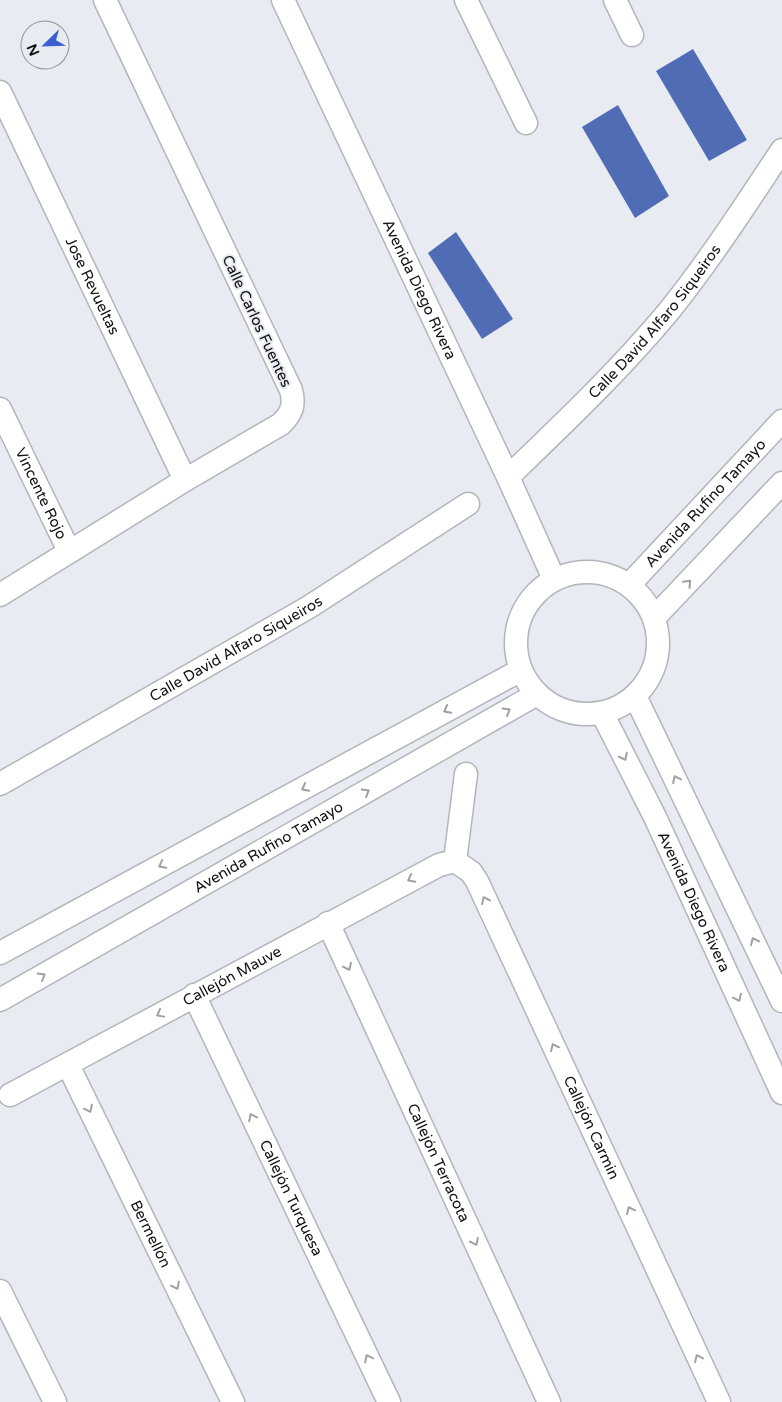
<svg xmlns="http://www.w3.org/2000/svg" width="782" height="1402" font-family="'Varela Round',sans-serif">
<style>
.building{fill:#506cb4}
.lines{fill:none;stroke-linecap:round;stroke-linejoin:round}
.street-casing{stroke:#b3b5bb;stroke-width:25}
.street{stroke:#fff;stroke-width:22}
.oneway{stroke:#9fa0a1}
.labels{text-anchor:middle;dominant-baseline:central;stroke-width:4;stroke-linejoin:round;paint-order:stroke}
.street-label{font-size:15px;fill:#101113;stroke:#e8ebf1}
</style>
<rect width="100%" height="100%" fill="#e8ebf1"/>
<g class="building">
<path d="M 693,49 L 747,140 L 709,161 L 656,71 Z"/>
<path d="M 618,105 L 669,196 L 635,218 L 582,127 Z"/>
<path d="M 456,232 L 513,319 L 482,339 L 428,253 Z"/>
</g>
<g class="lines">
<defs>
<g id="street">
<path id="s1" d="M 283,0 L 508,477 L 554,579"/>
<path d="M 466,0 L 526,123"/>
<path d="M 615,0 L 632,35"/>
<path id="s2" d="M 0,92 L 185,480"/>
<path id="s3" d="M 0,409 L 69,551"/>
<path id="s4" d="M 508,477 C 564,423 620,370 669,311 C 710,260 746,204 782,150"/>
<circle cx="587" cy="643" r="71"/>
<path id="s5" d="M 629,585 L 782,421"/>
<path d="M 0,595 L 185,480 L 281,424 C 292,413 295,405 291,390 L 105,0"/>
<path d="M 654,618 L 782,483"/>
<path d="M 635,696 L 782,1001"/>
<path id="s6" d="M 602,713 L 655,817 L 782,1093"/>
<path id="s7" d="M 0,784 L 309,607 L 468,504"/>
<path id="s8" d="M 455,861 L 471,872 L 477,881 L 719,1402"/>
<path d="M 455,861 L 466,774"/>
<path id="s9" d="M 328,923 L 549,1402"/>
<path d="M 0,953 L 521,670"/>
<path id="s10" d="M 194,995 L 389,1402"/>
<path id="s11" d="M 0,1000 L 537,694"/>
<path id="s12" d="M 68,1065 L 233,1402"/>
<path id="s13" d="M 10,1095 L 439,865 L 455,861"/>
<path d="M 0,1291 L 55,1402"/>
</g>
</defs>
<use href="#street" class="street-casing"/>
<use href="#street" class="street"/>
</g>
<defs><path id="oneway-chevron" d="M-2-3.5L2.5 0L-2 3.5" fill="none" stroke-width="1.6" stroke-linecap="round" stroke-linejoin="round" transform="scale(1.25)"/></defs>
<g class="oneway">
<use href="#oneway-chevron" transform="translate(688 583) rotate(-47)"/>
<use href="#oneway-chevron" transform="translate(447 710) rotate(152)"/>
<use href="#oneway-chevron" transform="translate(507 711) rotate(-30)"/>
<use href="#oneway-chevron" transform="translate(624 757) rotate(63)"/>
<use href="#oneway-chevron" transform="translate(676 779) rotate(-116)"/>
<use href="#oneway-chevron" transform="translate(305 788) rotate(152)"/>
<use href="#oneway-chevron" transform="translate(366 792) rotate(-30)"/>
<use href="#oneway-chevron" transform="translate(162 865) rotate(152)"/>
<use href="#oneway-chevron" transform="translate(411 879) rotate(152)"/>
<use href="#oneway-chevron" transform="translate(485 900) rotate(-115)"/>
<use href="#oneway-chevron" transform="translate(754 941) rotate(-115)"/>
<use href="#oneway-chevron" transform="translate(348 967) rotate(65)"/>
<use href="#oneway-chevron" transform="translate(42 976) rotate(-30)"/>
<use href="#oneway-chevron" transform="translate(738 998) rotate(65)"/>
<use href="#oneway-chevron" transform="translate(160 1014) rotate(151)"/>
<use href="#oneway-chevron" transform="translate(554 1047) rotate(-115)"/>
<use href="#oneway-chevron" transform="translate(89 1109) rotate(64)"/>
<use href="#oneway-chevron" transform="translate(252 1117) rotate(-116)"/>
<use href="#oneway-chevron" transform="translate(630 1210) rotate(-115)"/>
<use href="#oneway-chevron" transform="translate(475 1242) rotate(65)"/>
<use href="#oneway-chevron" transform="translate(176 1286) rotate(64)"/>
<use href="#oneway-chevron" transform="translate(368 1358) rotate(-116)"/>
<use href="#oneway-chevron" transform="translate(698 1358) rotate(-115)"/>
</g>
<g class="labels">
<g class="street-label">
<text stroke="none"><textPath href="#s2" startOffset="215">Jose Revueltas</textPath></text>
<text stroke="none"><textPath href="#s1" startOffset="320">Avenida Diego Rivera</textPath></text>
<text stroke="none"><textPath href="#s4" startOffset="214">Calle David Alfaro Siqueiros</textPath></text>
<text transform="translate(257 321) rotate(65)">Calle Carlos Fuentes</text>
<text stroke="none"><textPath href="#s3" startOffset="94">Vincente Rojo</textPath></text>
<text stroke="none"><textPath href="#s5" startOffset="112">Avenida Rufino Tamayo</textPath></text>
<text stroke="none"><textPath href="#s7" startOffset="272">Calle David Alfaro Siqueiros</textPath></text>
<text stroke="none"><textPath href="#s11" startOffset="309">Avenida Rufino Tamayo</textPath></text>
<text stroke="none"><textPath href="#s6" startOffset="210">Avenida Diego Rivera</textPath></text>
<text stroke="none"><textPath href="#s13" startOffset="252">Callejón Mauve</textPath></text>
<text stroke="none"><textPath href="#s8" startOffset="302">Callejón Carmin</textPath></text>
<text stroke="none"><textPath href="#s9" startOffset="264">Callejón Terracota</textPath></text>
<text stroke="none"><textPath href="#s10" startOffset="225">Callejón Turquesa</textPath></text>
<text stroke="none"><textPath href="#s12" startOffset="188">Bermellón</textPath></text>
</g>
</g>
<g transform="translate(45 45) rotate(247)"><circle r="24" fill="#e8ebf1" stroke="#929498"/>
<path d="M0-4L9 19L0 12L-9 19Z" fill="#3a5fd0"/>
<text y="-8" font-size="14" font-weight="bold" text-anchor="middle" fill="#101113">N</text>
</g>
</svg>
